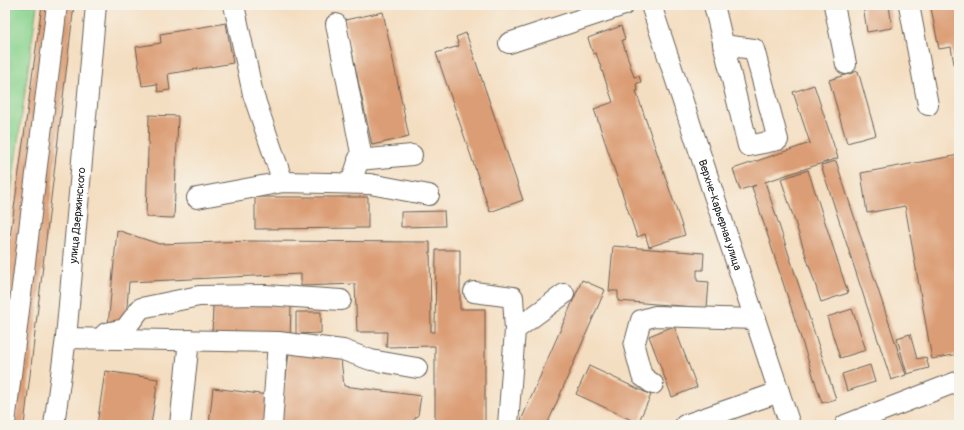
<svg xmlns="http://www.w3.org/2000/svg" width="964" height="430" font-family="Pangolin,sans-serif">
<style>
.green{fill:#89d38f;stroke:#527856}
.building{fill:#db9d74}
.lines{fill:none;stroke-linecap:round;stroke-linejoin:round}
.minor-casing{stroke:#686056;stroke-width:22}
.minor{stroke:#fff;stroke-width:20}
.labels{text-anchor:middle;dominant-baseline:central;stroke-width:3;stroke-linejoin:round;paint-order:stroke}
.street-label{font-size:11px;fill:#1c1c1c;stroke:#f7f3e8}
</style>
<rect width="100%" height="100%" fill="#f7f3e8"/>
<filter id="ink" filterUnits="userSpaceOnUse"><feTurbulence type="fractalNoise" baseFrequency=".025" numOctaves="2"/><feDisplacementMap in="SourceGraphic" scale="8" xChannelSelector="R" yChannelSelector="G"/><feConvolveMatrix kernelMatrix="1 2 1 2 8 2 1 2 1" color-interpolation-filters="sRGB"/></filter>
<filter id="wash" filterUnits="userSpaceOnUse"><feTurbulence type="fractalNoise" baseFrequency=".012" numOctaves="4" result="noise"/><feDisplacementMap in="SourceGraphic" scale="16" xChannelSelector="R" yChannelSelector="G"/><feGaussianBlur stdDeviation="0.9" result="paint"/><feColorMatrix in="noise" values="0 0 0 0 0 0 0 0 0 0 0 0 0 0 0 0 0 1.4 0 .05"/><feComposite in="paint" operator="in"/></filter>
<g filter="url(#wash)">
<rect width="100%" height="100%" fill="#f4dec1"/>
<path class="green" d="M 5,5 L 37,5 L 5,236 Z"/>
<g id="blocks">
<g class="building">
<path d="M 42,5 L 53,5 L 5,364 L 5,274 Z"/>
<path d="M 65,5 L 74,5 L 24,425 L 15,425 Z"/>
<path d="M 863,5 L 889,5 L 892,28 L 867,32 Z"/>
<path d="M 942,5 L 959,5 L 959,86 L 958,86 L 951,47 L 939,49 L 931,8 Z"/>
<path d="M 383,12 L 409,137 L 372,145 L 345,20 Z"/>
<path d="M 226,23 L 233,63 L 168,74 L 170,90 L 158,92 L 157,84 L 142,86 L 136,47 L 161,43 L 160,34 Z"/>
<path d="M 621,26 L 625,39 L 622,40 L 634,77 L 639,76 L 641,82 L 636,84 L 638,91 L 636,91 L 685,235 L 649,247 L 645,234 L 637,237 L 594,109 L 613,102 L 596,53 L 593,54 L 588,38 Z"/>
<path d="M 466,33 L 523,200 L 490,212 L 436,53 L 459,46 L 456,37 Z"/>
<path d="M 858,71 L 876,135 L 847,143 L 829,80 Z"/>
<path d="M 814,85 L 838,158 L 765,182 L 836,399 L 822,403 L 752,187 L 756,185 L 740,190 L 733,169 L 810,143 L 793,92 Z"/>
<path d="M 149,115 L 178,116 L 174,218 L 146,217 Z"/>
<path d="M 959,155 L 959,354 L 932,359 L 905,206 L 867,213 L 861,173 Z"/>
<path d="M 836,161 L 906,375 L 891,380 L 821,165 Z"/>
<path d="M 808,170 L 848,293 L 821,302 L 781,179 Z"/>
<path d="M 255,197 L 368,197 L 368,228 L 255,229 Z"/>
<path d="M 444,211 L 445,226 L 401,227 L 401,212 Z"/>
<path d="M 117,230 L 159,244 L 251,241 L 430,242 L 431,332 L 435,332 L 436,250 L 460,250 L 460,309 L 485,309 L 485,425 L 435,425 L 435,346 L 386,347 L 387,332 L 357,332 L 355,284 L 301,286 L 301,274 L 253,276 L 129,282 L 126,318 L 108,326 Z"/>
<path d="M 613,246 L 704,253 L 703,270 L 697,270 L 697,281 L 709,282 L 707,308 L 618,301 L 618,291 L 609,291 Z"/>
<path d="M 582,280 L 605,290 L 547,425 L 519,425 Z"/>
<path d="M 213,305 L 291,306 L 290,337 L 212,335 Z"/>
<path d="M 852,309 L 866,350 L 840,358 L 827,317 Z"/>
<path d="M 296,312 L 321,312 L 321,333 L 296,334 Z"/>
<path d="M 674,326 L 697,387 L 672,397 L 649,336 Z"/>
<path d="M 910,334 L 917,359 L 926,357 L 929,368 L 907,374 L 897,338 Z"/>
<path d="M 289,353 L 341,359 L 344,386 L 421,396 L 418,415 L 409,425 L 280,425 Z"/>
<path d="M 870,365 L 875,382 L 847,391 L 842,374 Z"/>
<path d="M 589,366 L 651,395 L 638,423 L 576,394 Z"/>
<path d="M 105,371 L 158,379 L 151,425 L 97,425 Z"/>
<path d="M 213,388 L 268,395 L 264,425 L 209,425 Z"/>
</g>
</g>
</g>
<g filter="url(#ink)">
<use href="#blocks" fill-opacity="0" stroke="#686056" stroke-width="1"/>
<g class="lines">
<defs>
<g id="minor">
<path d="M 234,5 L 253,94 L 283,182"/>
<path id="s1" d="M 651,5 L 790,425"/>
<path d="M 714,5 L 748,146 L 778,140 L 754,49 L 723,45"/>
<path d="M 834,5 L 846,64"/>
<path d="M 909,5 L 928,105"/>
<path d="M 336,24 L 361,153 L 351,183"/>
<path d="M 509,43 L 624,5"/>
<path d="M 358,160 L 412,155"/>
<path d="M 197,198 L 283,182 L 370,184 L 429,195"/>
<path d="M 474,292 L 513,297 L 515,330"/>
<path d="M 104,335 L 106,333 L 125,329 L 141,308 L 199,296 L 265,295 L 341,300"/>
<path d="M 66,338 L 278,342 L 343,350 L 371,360 L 417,368"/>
<path d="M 653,384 L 642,376 L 634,346 L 641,320 L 655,316 L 755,319"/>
<path d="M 5,423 L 57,5"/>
<path id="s2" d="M 54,425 L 66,338 L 96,5"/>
<path d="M 180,425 L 189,340"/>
<path d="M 272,425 L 278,342"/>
<path d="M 508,425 L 515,330 L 564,294"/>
<path d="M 685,425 L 779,392"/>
<path d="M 845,425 L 959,381"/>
</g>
</defs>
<use href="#minor" class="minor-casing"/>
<use href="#minor" class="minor"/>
</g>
</g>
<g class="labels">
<g class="street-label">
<text stroke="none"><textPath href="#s2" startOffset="211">улица Дзержинского</textPath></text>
<text stroke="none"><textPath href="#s1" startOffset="221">Верхне-Карьерная улица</textPath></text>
</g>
</g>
<rect width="964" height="430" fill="none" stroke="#f7f3e8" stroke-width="20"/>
</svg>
